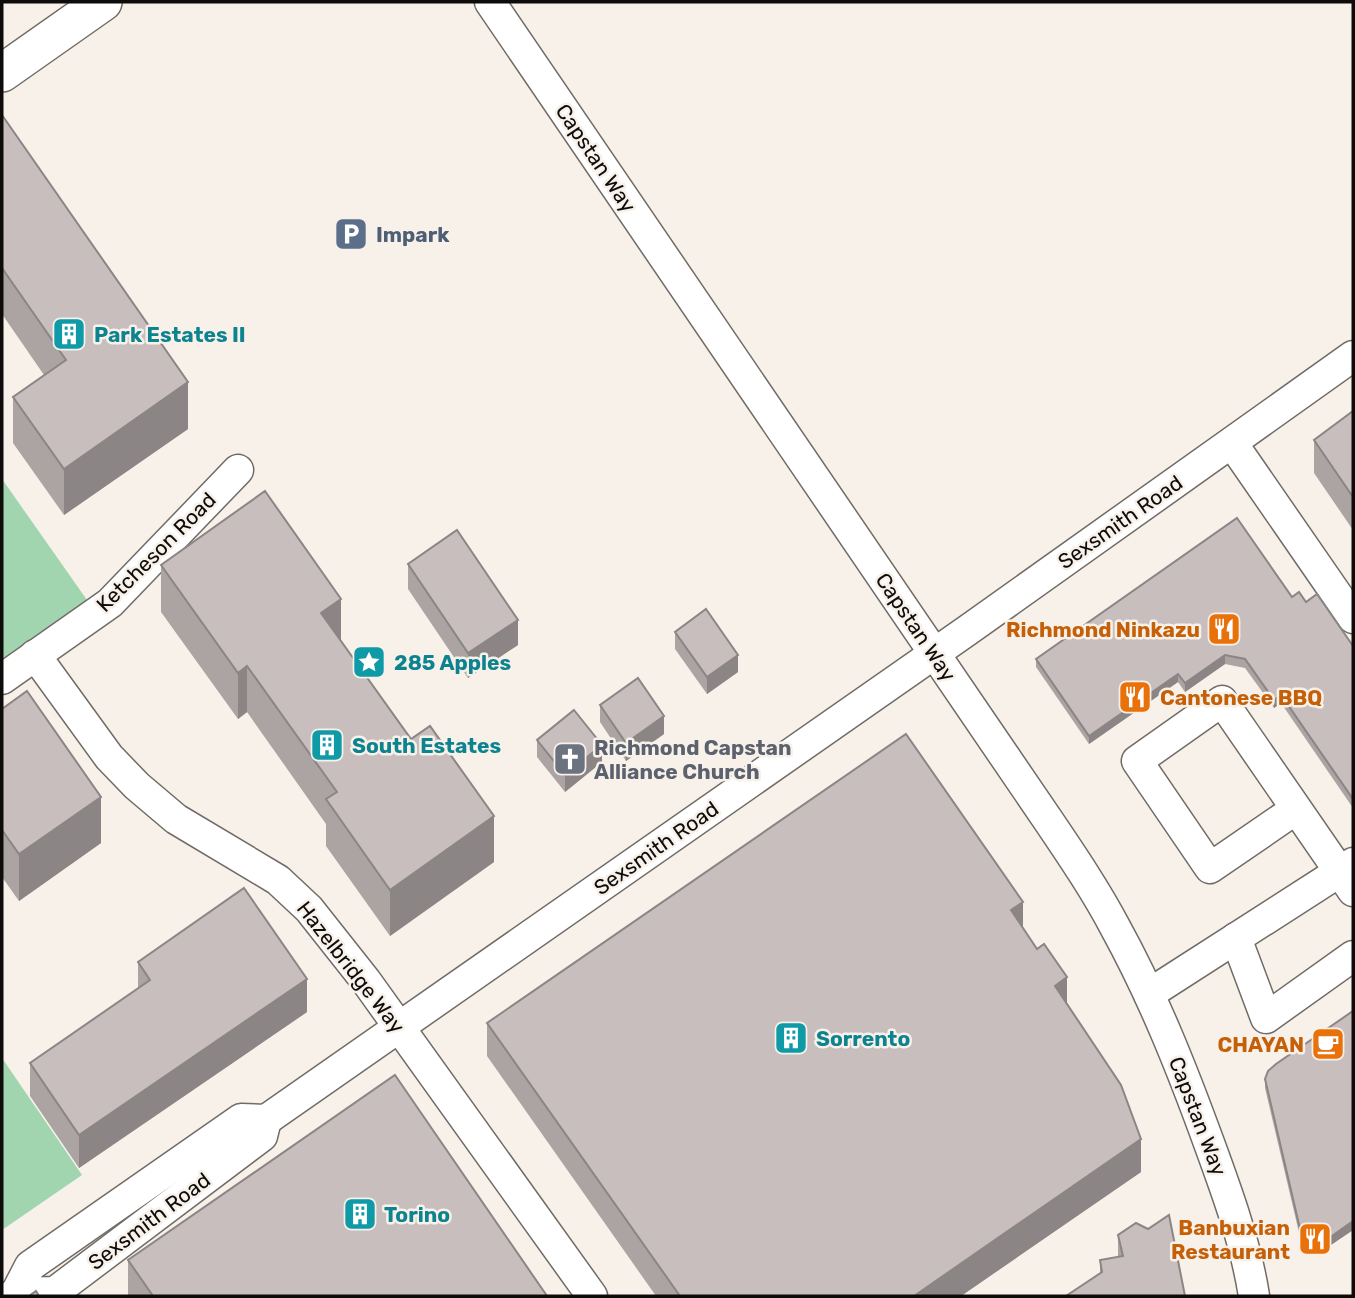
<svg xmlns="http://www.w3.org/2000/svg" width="1355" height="1298" font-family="Rubik,sans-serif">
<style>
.green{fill:#a1d5af}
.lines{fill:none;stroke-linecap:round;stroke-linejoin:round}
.minor-casing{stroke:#716b66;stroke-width:33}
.major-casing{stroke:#716b66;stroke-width:40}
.minor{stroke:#fff;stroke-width:30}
.major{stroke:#fff;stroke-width:37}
.wall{fill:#aca3a3}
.shaded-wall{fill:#8c8585}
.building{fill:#c8bebe;stroke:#8c8585;stroke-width:2}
.labels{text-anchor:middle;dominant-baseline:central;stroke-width:5;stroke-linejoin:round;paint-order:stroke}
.street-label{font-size:21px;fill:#0e0c0a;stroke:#f7f1ea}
.service-label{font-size:21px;font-weight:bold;fill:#4e5e75;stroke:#f7f1ea;text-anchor:start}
.culture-label{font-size:21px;font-weight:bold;fill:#0d838f;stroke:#f7f1ea;text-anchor:start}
.food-label{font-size:21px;font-weight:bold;fill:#c56008;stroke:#f7f1ea;text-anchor:end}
.worship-label{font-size:21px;font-weight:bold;fill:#5b616d;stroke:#f7f1ea;text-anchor:start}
</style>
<rect width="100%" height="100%" fill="#f7f1ea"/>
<g class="green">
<path d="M 2,479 L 87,600 L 2,660 Z"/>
<path d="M 2,1058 L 82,1175 L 2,1230 Z"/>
</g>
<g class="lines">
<defs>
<g id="minor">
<path d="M 490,2 L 1050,823 C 1073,857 1096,891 1115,927 C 1153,996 1182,1069 1209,1143 C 1227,1192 1246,1244 1254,1296"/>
<path d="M 1232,443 L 1353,618"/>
<path d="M 35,655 L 109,757 L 137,786 L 176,819 L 278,880 L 309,909 L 366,981 L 592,1296"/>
<path d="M 2,679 L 110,603 L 238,470"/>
<path d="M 1296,809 L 1210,868 L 1137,761 L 1222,701 L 1353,891"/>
<path d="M 1236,938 L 1266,1018 L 1353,956"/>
<path d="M 1149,994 L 1353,863"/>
<path d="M 16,1293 L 30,1266 L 241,1119 L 266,1120 L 968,630 L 1353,356"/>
<path d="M 11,1296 L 16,1293 L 55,1292 L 262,1136 L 266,1120"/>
</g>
<path id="major" d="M 2,73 L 103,2"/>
</defs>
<use href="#minor" class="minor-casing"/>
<use href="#major" class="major-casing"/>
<use href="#minor" class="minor"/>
<use href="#major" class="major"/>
</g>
<g class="wall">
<path d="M 2,115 L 188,429 L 64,515 L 13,443 L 13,397 L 44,375 L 2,314 Z"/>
<path d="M 1353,411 L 1353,530 L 1314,473 L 1314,440 Z"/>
<path d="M 408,564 L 518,645 L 468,678 L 408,589 Z"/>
<path d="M 161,565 L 341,641 L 494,862 L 390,936 L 326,846 L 326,824 L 247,712 L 238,719 L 161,612 Z"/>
<path d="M 1306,602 L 1353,646 L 1353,808 L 1281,703 L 1274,708 L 1245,668 L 1225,664 L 1185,692 L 1178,682 L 1089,744 L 1036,667 L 1036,659 Z"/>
<path d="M 675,632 L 738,672 L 707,694 L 675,649 Z"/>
<path d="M 600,705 L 664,734 L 626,761 L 600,722 Z"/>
<path d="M 2,709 L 101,843 L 19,901 L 2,877 Z"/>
<path d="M 537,740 L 602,762 L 565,792 L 537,757 Z"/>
<path d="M 1023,928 L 1067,1005 L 1141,1172 L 961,1296 L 656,1296 L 487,1056 L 487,1023 Z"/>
<path d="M 138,962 L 307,1012 L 79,1168 L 30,1096 L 30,1063 L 138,989 Z"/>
<path d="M 1353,1011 L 1353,1230 L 1322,1251 L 1315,1253 L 1309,1251 L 1301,1241 L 1265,1088 L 1265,1079 Z"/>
<path d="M 1118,1235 L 1185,1296 L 1100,1274 L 1100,1260 L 1118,1257 Z"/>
<path d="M 128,1260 L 547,1296 L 128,1296 Z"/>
</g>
<g class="shaded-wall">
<path d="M 188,382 L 188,429 L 64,515 L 64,469 Z"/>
<path d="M 341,599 L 341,645 L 321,613 Z"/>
<path d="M 518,620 L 518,645 L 468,678 L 468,653 Z"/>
<path d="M 738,655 L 738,672 L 707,694 L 707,677 Z"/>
<path d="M 1225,655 L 1225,664 L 1185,692 L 1185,683 Z"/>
<path d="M 247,666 L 247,712 L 238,719 L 238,673 Z"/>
<path d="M 1178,674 L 1178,682 L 1089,744 L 1089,736 Z"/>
<path d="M 1281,695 L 1281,703 L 1274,708 L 1274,700 Z"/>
<path d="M 664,716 L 664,734 L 626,761 L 626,743 Z"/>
<path d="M 602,745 L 602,762 L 565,792 L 565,775 Z"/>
<path d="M 101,797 L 101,843 L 19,901 L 19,854 Z"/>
<path d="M 494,816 L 494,862 L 390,936 L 390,890 Z"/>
<path d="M 1023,902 L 1023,935 L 1011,910 Z"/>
<path d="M 1067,977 L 1067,1010 L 1055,986 Z"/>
<path d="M 307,979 L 307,1012 L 79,1168 L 79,1135 Z"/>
<path d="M 1141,1139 L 1141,1172 L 961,1296 L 914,1296 Z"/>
<path d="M 1353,1221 L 1353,1230 L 1322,1251 L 1315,1253 L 1315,1245 Z"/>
</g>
<g class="building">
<path d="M 2,115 L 188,382 L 64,469 L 13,397 L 66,360 L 2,268 Z"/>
<path d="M 1353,411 L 1353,497 L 1314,440 Z"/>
<path d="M 265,491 L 341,599 L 321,613 L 411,739 L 430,726 L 494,816 L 390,890 L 326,799 L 337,792 L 247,666 L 238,673 L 161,565 Z"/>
<path d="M 1237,518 L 1292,597 L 1299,592 L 1306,602 L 1317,594 L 1353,646 L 1353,799 L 1281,695 L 1274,700 L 1245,659 L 1225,655 L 1185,683 L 1178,674 L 1089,736 L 1036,659 Z"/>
<path d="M 457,530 L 518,620 L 468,653 L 408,564 Z"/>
<path d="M 706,609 L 738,655 L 707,677 L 675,632 Z"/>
<path d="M 638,678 L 664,716 L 626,743 L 600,705 Z"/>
<path d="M 27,691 L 101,797 L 19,854 L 2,830 L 2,709 Z"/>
<path d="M 574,710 L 602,745 L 565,775 L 537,740 Z"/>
<path d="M 906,734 L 1023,902 L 1011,910 L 1037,949 L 1044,944 L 1067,977 L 1055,986 L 1121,1085 L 1141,1139 L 914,1296 L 680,1296 L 487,1023 Z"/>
<path d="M 244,888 L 307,979 L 79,1135 L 30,1063 L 150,980 L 138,962 Z"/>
<path d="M 1353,1011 L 1353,1221 L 1322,1243 L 1315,1245 L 1309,1242 L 1301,1233 L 1265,1079 L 1268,1071 L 1276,1064 Z"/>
<path d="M 395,1075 L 547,1296 L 153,1296 L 128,1260 Z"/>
<path d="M 1169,1215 L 1185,1296 L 1066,1296 L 1102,1272 L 1100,1260 L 1123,1256 L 1118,1235 L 1136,1223 L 1148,1229 Z"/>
<path d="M 36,1291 L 39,1296 L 29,1296 Z"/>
</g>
<defs>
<symbol id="parking-square" viewBox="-11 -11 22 22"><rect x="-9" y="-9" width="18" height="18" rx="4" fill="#5c6f8a" stroke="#f7f1ea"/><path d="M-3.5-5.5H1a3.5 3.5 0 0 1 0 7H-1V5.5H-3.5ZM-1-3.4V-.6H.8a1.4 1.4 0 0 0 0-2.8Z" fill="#fff"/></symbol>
<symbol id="building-square" viewBox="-11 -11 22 22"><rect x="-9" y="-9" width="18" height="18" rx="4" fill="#0f9aa8" stroke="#f7f1ea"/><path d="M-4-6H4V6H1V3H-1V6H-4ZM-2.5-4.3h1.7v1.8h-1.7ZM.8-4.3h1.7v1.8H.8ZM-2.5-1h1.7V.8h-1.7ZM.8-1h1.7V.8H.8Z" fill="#fff"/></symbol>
<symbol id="restaurant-square" viewBox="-11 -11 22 22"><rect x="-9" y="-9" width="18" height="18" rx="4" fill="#e8710a" stroke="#f7f1ea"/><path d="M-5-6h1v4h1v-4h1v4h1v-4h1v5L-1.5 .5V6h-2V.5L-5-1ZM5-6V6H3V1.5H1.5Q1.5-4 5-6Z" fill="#fff"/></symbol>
<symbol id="sight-square" viewBox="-11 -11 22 22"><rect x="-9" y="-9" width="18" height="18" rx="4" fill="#0f9aa8" stroke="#f7f1ea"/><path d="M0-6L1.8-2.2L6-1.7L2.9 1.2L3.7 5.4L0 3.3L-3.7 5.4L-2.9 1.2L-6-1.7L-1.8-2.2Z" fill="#fff"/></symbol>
<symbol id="church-square" viewBox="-11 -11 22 22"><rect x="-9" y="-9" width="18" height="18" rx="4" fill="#6b7280" stroke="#f7f1ea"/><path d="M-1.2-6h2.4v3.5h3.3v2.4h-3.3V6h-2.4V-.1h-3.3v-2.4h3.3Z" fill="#fff"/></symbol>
<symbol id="cafe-square" viewBox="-11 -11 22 22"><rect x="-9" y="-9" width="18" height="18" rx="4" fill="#e8710a" stroke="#f7f1ea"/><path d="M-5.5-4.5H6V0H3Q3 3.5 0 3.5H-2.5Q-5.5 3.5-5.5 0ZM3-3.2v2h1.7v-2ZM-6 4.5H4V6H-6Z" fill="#fff"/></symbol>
</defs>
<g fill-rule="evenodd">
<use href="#parking-square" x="332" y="215" width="38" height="38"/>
<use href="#building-square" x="50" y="315" width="38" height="38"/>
<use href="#restaurant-square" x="1205" y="610" width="38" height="38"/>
<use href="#sight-square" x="350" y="643" width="38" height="38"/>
<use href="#restaurant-square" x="1116" y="678" width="38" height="38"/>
<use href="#building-square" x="308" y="726" width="38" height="38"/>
<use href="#church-square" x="551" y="740" width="38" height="38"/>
<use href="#building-square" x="772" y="1019" width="38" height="38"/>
<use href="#cafe-square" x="1309" y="1025" width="38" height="38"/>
<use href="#building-square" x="341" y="1195" width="38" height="38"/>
<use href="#restaurant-square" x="1296" y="1220" width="38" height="38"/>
</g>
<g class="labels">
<g class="street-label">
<text transform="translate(596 158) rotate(56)">Capstan Way</text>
<text transform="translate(1120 522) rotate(-35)">Sexsmith Road</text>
<text transform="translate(156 552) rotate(-45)">Ketcheson Road</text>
<text transform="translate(916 627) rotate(56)">Capstan Way</text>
<text transform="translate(656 848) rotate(-35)">Sexsmith Road</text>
<text transform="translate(351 967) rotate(52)">Hazelbridge Way</text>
<text transform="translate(1198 1116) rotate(69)">Capstan Way</text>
<text transform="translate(149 1221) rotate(-37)">Sexsmith Road</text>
</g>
<g class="service-label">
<text x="376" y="234">Impark</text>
</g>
<g class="culture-label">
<text x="94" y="334">Park Estates II</text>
<text x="394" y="662">285 Apples</text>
<text x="352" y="745">South Estates</text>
<text x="816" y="1038">Sorrento</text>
<text x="384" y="1214">Torino</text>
</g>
<g class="food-label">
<text x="1200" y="629">Richmond Ninkazu</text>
<text x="1160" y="697" text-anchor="start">Cantonese BBQ</text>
<text x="1304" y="1044">CHAYAN</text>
<text x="1290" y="1227">Banbuxian<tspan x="1290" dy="24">Restaurant</tspan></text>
</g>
<g class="worship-label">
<text x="594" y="747">Richmond Capstan<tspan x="594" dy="24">Alliance Church</tspan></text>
</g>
</g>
<rect width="1355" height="1298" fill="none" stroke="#0e0c0a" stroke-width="7"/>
</svg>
